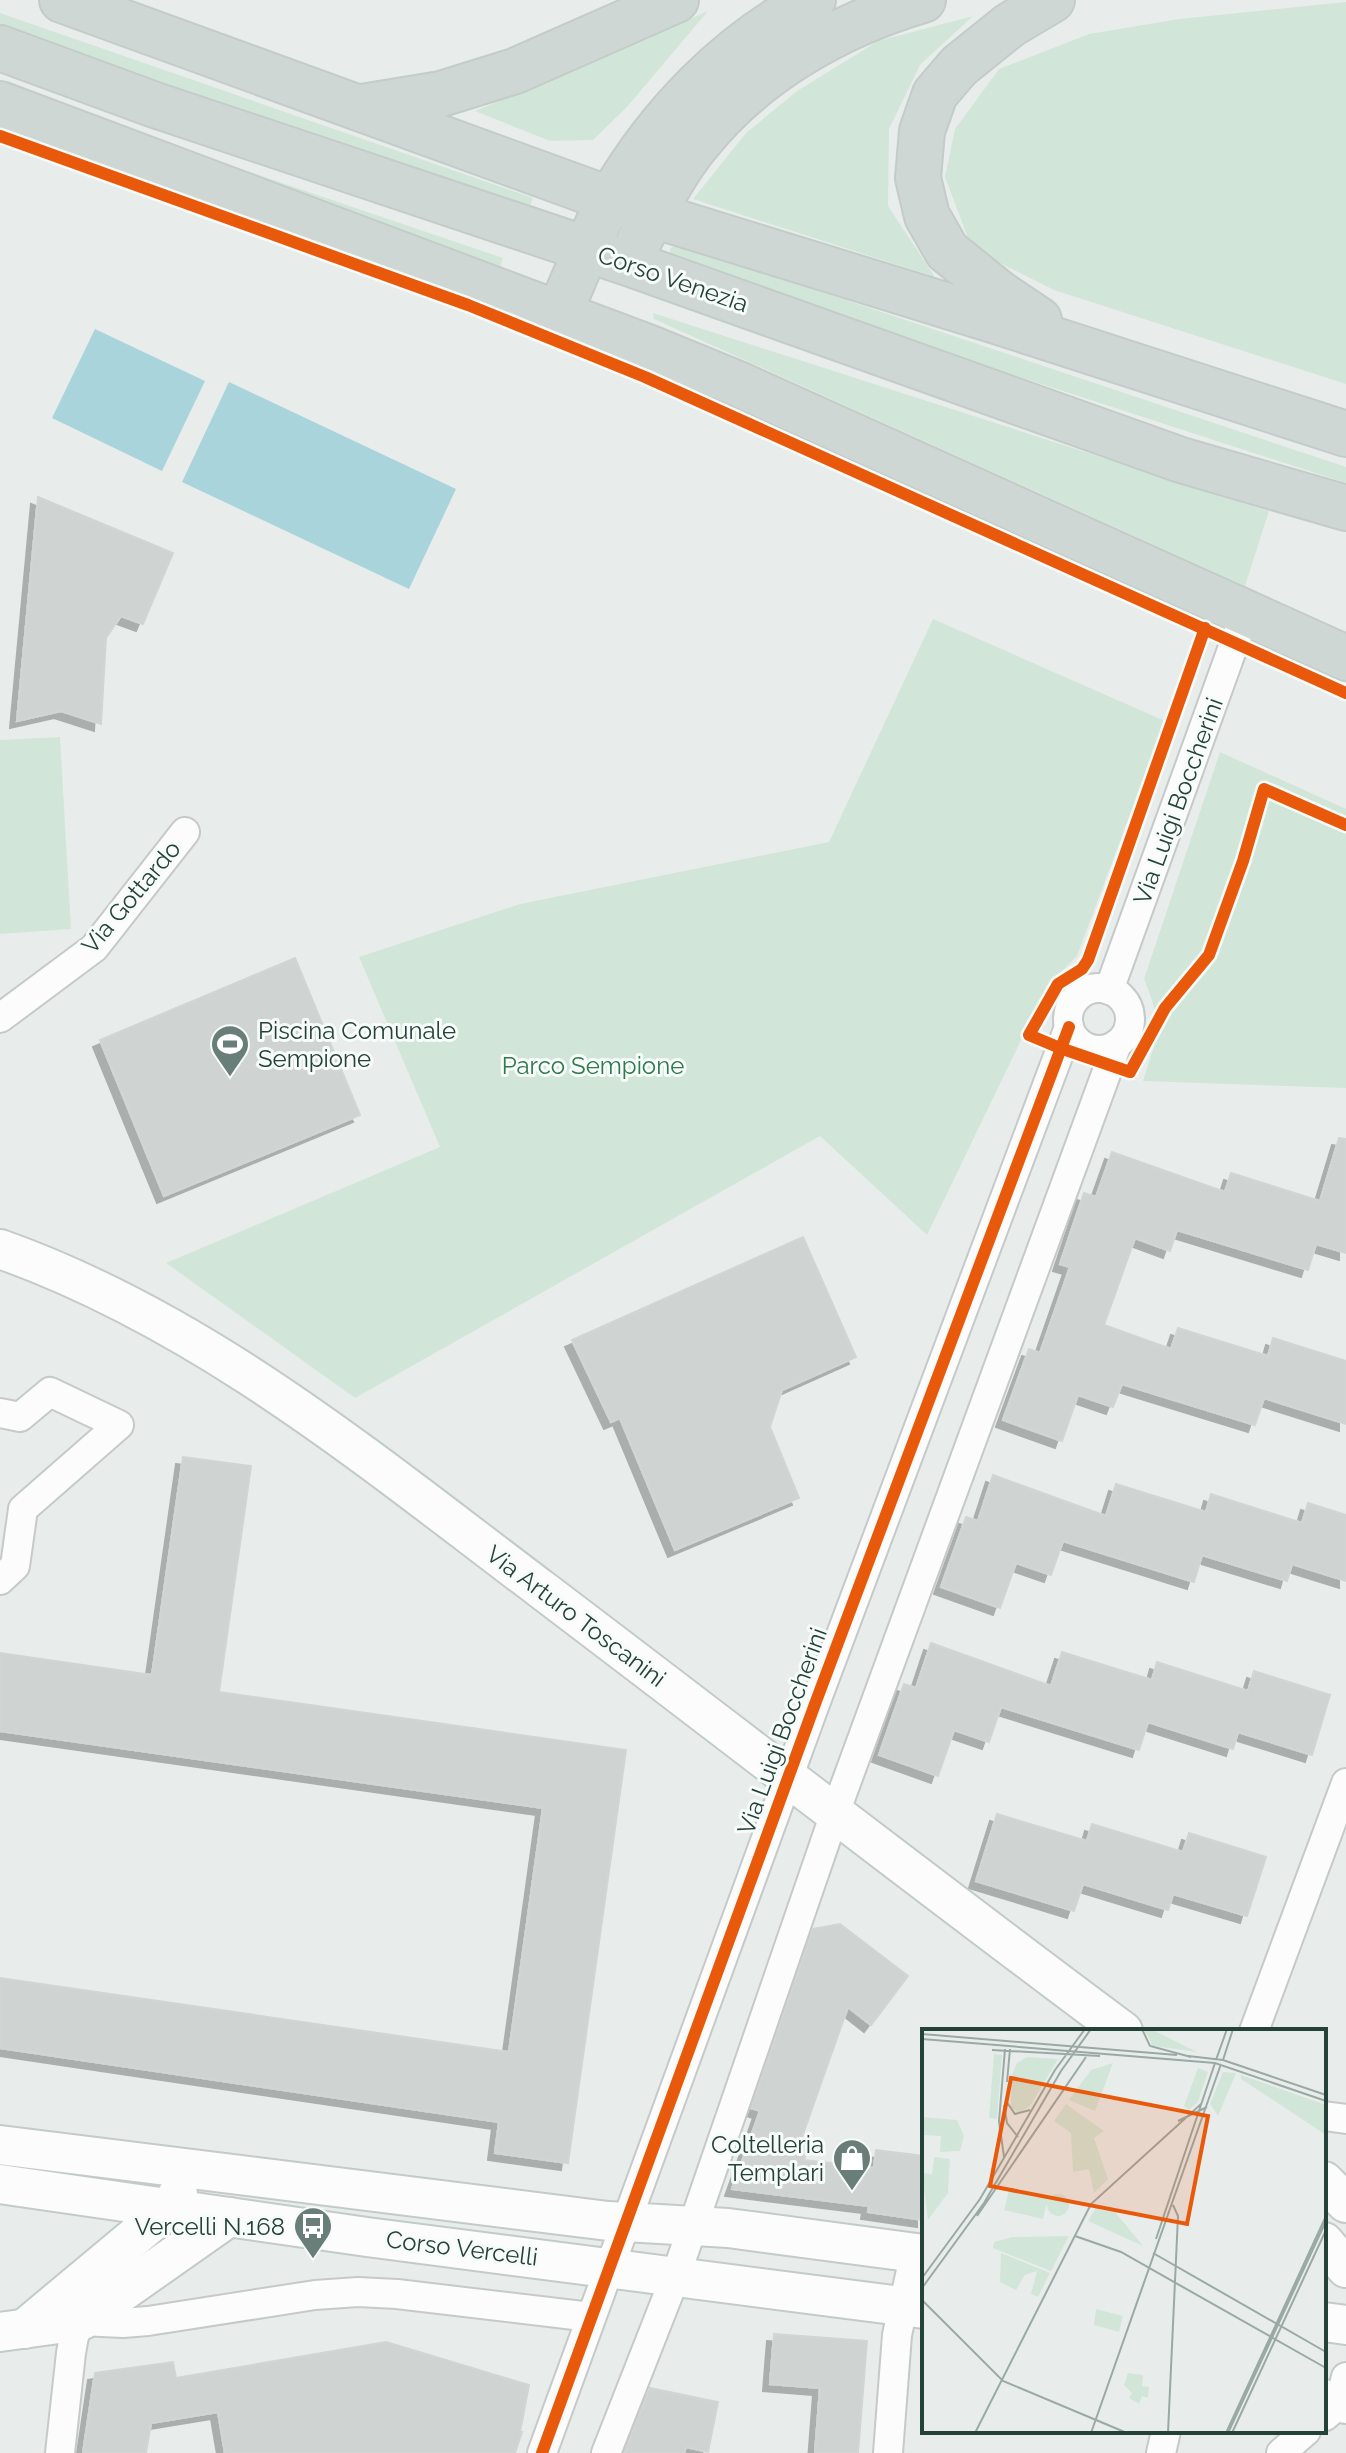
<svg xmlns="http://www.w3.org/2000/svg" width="1346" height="2453" font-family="Raleway,sans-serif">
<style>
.green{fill:#d1e6d8}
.water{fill:#a9d4db}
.building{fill:#cfd4d2;stroke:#d1d6d4;stroke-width:2;filter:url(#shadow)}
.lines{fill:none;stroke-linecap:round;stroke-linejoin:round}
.street-casing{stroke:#c5cac8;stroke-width:32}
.secondary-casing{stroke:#c3cbc8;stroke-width:42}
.primary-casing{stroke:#c3ccc9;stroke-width:48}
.street{stroke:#fcfcfc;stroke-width:28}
.secondary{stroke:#fcfcfc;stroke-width:38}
.primary{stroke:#cfd7d5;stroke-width:44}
.cycleway-casing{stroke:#f7fbf9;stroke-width:17}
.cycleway{stroke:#e8590c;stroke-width:12}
.labels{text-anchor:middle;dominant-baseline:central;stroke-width:6;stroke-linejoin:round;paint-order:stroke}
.street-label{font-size:24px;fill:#24423a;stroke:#f7fbf9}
.poi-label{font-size:24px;fill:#24423a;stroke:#f7fbf9;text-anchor:end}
.park-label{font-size:24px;fill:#2d7a4b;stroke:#f7fbf9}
.inset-road{fill:none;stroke:#9aa9a4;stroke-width:2}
.view{fill:#e8590c;fill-opacity:0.15;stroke:#e8590c;stroke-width:4}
.inset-edge{fill:none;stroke:#24423a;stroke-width:4}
</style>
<defs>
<filter id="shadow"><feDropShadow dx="-7" dy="7" stdDeviation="0" flood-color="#0004"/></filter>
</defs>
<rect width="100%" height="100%" fill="#e8edeb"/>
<g class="green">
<path d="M 1346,2 L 1346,384 L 1054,290 L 972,249 L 945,177 L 955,129 L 999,69 L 1089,34 L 1179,19 Z"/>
<path d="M 708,11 L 627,107 L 593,140 L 550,141 L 475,111 L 576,70 Z"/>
<path d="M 0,13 L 533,198 L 528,211 L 0,28 Z"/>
<path d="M 973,16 L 920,65 L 889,129 L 888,206 L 935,277 L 693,199 L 746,133 L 797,91 L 878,41 Z"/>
<path d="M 85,116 L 503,258 L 498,274 Z"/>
<path d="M 674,246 L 684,246 L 1346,467 L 1346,483 L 678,266 L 670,260 L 670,249 Z"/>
<path d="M 653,313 L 1269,511 L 1245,586 L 654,319 Z"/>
<path d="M 933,619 L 1165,721 L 1077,956 L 1057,976 L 1038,1005 L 927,1235 L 820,1136 L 355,1398 L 166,1263 L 440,1147 L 359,957 L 520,904 L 829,842 Z"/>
<path d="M 60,737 L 71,929 L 0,934 L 0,740 Z"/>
<path d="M 1220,752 L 1346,809 L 1346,1088 L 1143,1081 C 1158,1034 1164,1027 1144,979 Z"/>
</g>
<g class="water">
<path d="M 95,329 L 205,381 L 162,471 L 52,418 Z"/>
<path d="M 229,382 L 456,489 L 409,589 L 182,482 Z"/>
</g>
<g class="building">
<path d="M 38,497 L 173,553 L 143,624 L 121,616 L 106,638 L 101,724 L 61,711 L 17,721 Z"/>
<path d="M 295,958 L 360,1115 L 164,1196 L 100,1040 Z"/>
<path d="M 1339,1138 L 1346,1139 L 1346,1253 L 1316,1244 L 1308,1270 L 1177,1230 L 1170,1251 L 1135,1238 L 1104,1325 L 1171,1349 L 1178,1328 L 1268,1356 L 1273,1338 L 1346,1361 L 1346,1424 L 1264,1398 L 1255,1425 L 1122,1384 L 1113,1407 L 1078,1395 L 1062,1441 L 1003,1420 L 1029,1349 L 1040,1353 L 1070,1267 L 1060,1264 L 1084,1193 L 1096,1197 L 1112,1152 L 1225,1192 L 1231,1173 L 1320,1201 Z"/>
<path d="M 803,1237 L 856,1357 L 782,1390 L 770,1427 L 799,1498 L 675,1550 L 620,1418 L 611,1422 L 572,1340 Z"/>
<path d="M 183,1457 L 251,1466 L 219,1692 L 626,1750 L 568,2163 L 495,2153 L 499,2122 L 0,2048 L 0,1978 L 509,2052 L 543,1808 L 0,1731 L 0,1653 L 152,1675 Z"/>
<path d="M 993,1475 L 1106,1516 L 1116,1484 L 1206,1512 L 1211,1494 L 1302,1523 L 1308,1503 L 1346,1515 L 1346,1581 L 1292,1564 L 1287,1581 L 1202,1555 L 1194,1582 L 1063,1541 L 1051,1575 L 1016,1563 L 1000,1608 L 941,1587 L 966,1517 L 978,1521 Z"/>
<path d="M 931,1643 L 1051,1686 L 1062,1652 L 1152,1680 L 1157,1662 L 1248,1691 L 1254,1671 L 1330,1695 L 1312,1755 L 1238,1732 L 1233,1749 L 1148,1722 L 1139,1750 L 1001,1707 L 989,1742 L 954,1730 L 938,1776 L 879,1755 L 904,1684 L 916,1688 Z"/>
<path d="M 997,1814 L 1087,1841 L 1092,1824 L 1183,1852 L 1189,1833 L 1266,1857 L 1247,1916 L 1173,1894 L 1168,1910 L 1083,1884 L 1074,1911 L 976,1881 Z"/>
<path d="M 840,1924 L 908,1976 L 871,2025 L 848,2007 L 801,2140 L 810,2143 L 804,2160 L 874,2168 L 876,2150 L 924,2156 L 924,2220 L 868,2212 L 869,2206 L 732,2189 L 760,2111 L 751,2108 L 813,1929 Z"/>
<path d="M 774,2334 L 867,2341 L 858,2453 L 815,2453 L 820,2388 L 770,2384 Z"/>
<path d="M 386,2342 L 529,2385 L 520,2432 L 522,2432 L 515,2453 L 225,2453 L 218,2412 L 151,2423 L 146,2453 L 83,2453 L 95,2373 L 173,2362 L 176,2378 Z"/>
<path d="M 650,2388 L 718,2402 L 708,2452 L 686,2447 L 684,2453 L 624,2453 Z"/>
</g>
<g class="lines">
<defs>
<g id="street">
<circle cx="1099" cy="1019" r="31"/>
<path d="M 1109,990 L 1246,611"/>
<path d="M 0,1018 L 94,948 L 185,832"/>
<path d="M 0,1413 L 20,1417 L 50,1392 L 119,1425 L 23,1509 L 15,1566 L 0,1580"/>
<path d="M 1254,2031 L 1346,1783"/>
<path d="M 1324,2116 L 1346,2119"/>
<path d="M 1325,2416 L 1339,2404 L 1346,2377"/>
<path d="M 60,2453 L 71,2353 L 74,2336 L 81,2321 L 123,2323 L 148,2321 L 315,2295 L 358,2292 L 397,2294 L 591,2317"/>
<path d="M 542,2453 L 815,1704 L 1069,1027"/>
<path d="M 606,2453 L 676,2275 L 835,1813 L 1117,1044"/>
<path d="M 888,2453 L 897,2335 L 915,2252"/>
<path d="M 1161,2453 L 1166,2431"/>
<path d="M 1281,2453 L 1306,2431"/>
</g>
<g id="secondary">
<path d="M 0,1249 C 203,1321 371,1461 541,1589 C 735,1736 928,1886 1123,2031"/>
<path d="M 0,2145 L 608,2221 L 728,2228 L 924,2254"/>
<path d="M 1324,2181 L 1346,2203"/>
<path d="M 0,2184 L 367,2237 L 924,2309"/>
<path d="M 1324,2242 L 1346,2268"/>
<path d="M 1324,2322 L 1346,2325"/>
<path d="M 24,2329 L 169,2208 L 178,2194"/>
<path d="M 0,2332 L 81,2321 L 229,2217"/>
<path d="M 1324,2399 L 1346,2404"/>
</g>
<g id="primary">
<path d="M 62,0 L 653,215 L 993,320 L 1346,434"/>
<path d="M 0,48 L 155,105 L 628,263 L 1181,460 L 1346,508"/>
<path d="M 0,104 L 650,348 L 738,384 L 1346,658"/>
<path d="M 362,107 L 441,94 L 515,71 L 676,0"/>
<path d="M 639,241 C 657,207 674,172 699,142 C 755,72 838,25 923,0"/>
<path d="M 558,315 C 576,277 590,235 611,198 C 658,117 728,43 813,0"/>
<path d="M 1039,320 L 999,293 L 947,251 L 927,216 L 918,178 L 922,131 L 935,94 L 959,66 L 1010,25 L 1052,0"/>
</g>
</defs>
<use href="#street" class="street-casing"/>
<use href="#secondary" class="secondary-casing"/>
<use href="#primary" class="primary-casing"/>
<use href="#street" class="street"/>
<use href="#secondary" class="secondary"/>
<use href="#primary" class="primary"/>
<defs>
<g id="cycleway">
<path d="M 0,136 L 468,305 L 645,377 L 1346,693"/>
<path d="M 1205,628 L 1088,960 L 1082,969 L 1058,984 L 1029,1035 L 1060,1048 L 1130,1072 L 1165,1008 L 1209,955 L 1243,861 L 1264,789 L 1346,825"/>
<path d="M 542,2453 L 815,1704 L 1069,1027"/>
</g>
</defs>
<use href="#cycleway" class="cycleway-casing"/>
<use href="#cycleway" class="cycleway"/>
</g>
<defs>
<symbol id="stadium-pin" viewBox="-11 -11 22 30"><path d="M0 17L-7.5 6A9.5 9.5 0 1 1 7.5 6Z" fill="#697e78" stroke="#f7fbf9"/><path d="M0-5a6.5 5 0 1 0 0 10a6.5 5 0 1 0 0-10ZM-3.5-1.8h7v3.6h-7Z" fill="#fff"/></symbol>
<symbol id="shop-pin" viewBox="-11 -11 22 30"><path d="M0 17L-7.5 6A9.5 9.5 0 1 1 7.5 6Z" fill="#697e78" stroke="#f7fbf9"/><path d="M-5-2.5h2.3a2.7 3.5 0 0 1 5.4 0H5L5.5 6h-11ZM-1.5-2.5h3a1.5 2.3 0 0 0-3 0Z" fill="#fff"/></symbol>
<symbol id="bus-pin" viewBox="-11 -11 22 30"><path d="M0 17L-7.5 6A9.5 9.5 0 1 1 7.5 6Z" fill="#697e78" stroke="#f7fbf9"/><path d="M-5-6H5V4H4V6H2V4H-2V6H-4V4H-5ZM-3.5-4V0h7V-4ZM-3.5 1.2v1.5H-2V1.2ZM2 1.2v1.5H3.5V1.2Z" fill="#fff"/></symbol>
</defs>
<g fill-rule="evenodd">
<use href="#stadium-pin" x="208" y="1022" width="44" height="60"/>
<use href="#shop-pin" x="830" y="2136" width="44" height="60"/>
<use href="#bus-pin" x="291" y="2204" width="44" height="60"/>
</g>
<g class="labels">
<g class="street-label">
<text transform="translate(673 279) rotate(19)">Corso Venezia</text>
<text transform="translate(1178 801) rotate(-70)">Via Luigi Boccherini</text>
<text transform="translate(131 897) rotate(-50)">Via Gottardo</text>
<text transform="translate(576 1616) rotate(37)">Via Arturo Toscanini</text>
<text transform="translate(782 1731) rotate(-70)">Via Luigi Boccherini</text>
<text transform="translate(462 2248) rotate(7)">Corso Vercelli</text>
</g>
<g class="poi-label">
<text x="258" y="1030" text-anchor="start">Piscina Comunale<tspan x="258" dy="28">Sempione</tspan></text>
<text x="824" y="2144">Coltelleria<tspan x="824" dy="28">Templari</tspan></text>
<text x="285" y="2226">Vercelli N.168</text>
</g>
<g class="park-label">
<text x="593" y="1065">Parco Sempione</text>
</g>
</g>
<g transform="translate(922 2029)">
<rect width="404" height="404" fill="#e8edeb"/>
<path d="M 222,0 L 229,0 L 275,23 L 231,17 ZM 72,25 L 80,26 L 75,90 L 67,89 ZM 105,28 L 136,30 L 108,77 L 97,84 L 89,78 L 89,48 L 95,34 ZM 191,34 L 173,82 L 147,71 L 169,41 ZM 276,39 L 286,43 L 276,73 L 267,81 L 262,77 ZM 301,43 L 314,44 L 296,87 L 288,75 ZM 319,46 L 404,76 L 404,106 L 319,50 ZM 144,75 L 182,102 L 172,109 L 186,150 L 172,164 L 167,140 L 151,143 L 149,104 L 132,92 ZM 0,88 L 35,91 L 42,107 L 38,122 L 18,123 L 19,107 L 0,106 ZM 12,128 L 28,130 L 26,164 L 6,191 L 0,144 L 10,145 ZM 87,161 L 126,170 L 121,190 L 82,181 ZM125 176a11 11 0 1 1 22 0a11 11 0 1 1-22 0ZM 176,175 L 178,181 L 193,183 L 221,217 L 166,192 ZM 147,207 L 129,242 L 71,219 L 72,213 L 90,208 ZM 79,224 L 128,244 L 116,268 L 109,265 L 115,242 L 103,246 L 94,261 L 78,253 ZM 174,280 L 201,287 L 197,303 L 172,296 ZM 206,344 L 221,346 L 220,357 L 227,358 L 226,369 L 220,367 L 217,375 L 207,369 L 210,364 L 202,356 Z" fill="#d1e6d8"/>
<path class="inset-road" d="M 220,0 L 228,17 L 269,28M 0,5 L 255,26M 0,10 L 293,34 L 404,72M 70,21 L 178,27M 266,27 L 301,31 L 404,66M 294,31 L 305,0M 301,31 L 311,0M 133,41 L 163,0M 139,42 L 169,0M 85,53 L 88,20M 84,72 L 93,85 L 108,81M 82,76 L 85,94 L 96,108M 256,92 L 285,78M 82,128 L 77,92 L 83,20M 55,187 L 164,28M 153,207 L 199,223 L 404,339M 234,210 L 293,34M 231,224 L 404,323M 0,249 L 58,170 L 133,41M 0,259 L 62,174 L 139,42M 0,271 L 81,352 L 205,404M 53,404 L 169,175 L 279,75M 169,404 L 299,35M 246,404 L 256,187 L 251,176M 304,404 L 404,187M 306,404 L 404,192M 310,404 L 404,201"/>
<path class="view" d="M 89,49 L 286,87 L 265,195 L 68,157 Z"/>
<rect width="404" height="404" class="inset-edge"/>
</g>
</svg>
